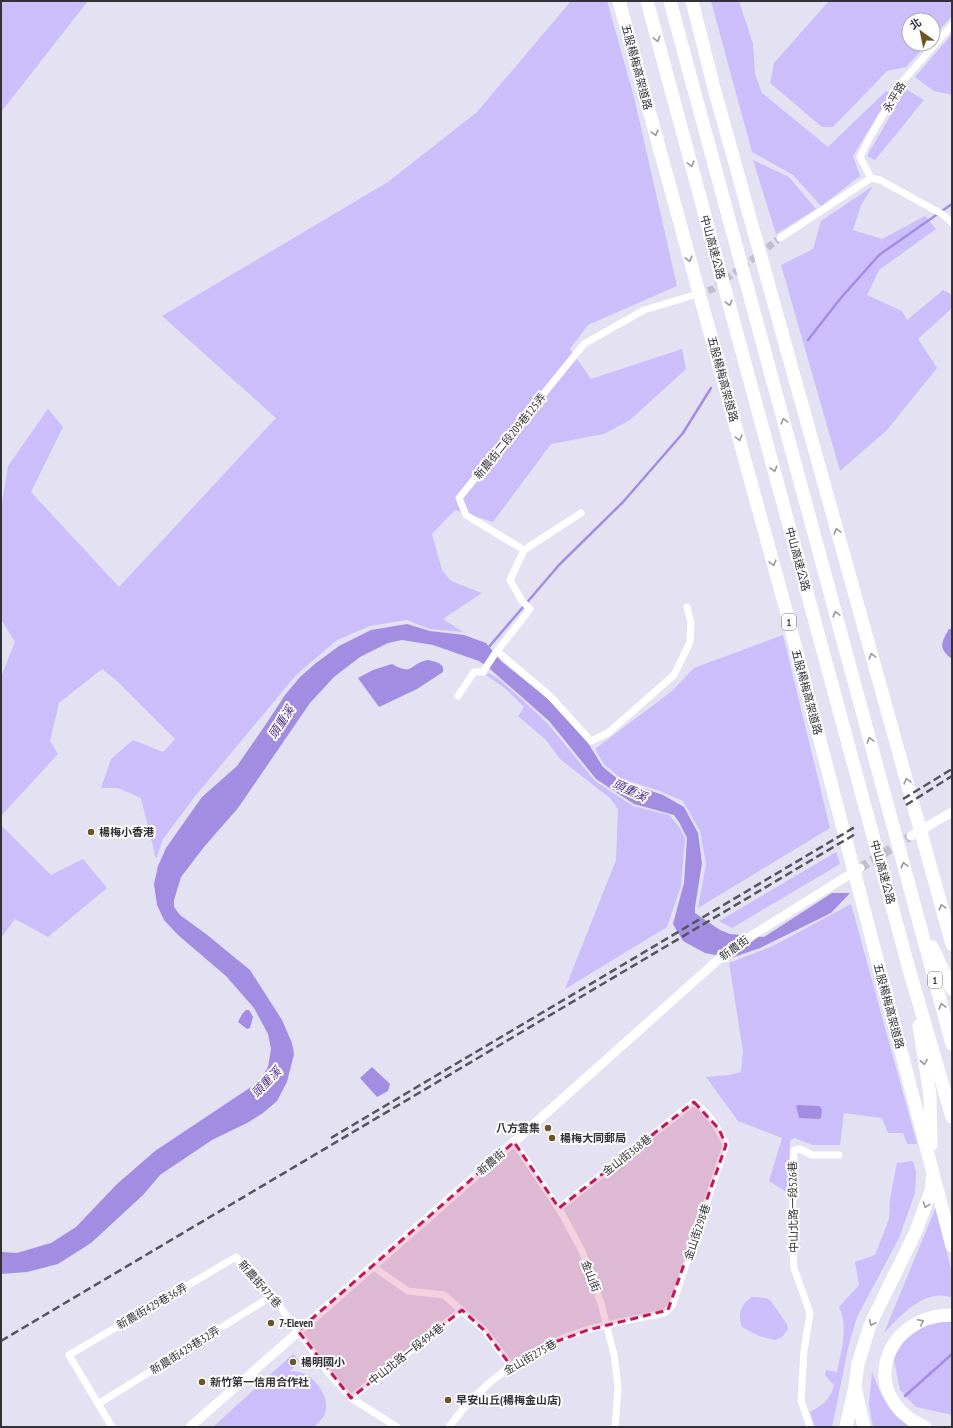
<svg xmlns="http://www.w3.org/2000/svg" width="953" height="1428" font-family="'PT Sans Narrow','Noto Sans TC',sans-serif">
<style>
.green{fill:#ccbefa}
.water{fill:#a38de2}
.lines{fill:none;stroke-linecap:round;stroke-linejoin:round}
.stream{stroke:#a38de2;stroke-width:2.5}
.minor-tunnel{stroke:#c1becd;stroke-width:7;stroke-dasharray:7 3.5;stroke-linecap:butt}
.tertiary-tunnel{stroke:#c1becd;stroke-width:9;stroke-dasharray:9 4.5;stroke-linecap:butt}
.minor{stroke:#fff;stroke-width:7}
.tertiary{stroke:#fff;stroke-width:9}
.motorway{stroke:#fff;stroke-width:13}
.rail{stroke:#56545d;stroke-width:2.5;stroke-dasharray:8 4;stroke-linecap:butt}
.oneway{stroke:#99989c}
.marked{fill:#c2185b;fill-opacity:0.2;stroke:#c2185b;stroke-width:3;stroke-dasharray:8 5;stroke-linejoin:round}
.poi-dot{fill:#6b5525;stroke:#fff;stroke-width:1.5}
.labels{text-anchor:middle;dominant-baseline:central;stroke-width:4;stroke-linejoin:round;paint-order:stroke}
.shield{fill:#fff;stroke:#706f74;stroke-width:1}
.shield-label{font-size:10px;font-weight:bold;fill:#333138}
.street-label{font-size:11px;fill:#333138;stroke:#fff}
.poi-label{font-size:11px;font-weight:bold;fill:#333138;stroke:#fff;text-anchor:start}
.water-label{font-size:12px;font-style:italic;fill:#4e2a8d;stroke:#fff}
</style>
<rect width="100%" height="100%" fill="#e4e1f2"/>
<g class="green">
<path d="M 1,1 L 88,1 L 1,112 Z"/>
<path d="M 571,1 L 607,1 L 634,97 L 677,286 L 588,325 L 570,349 L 591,379 L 682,349 L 686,369 L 630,420 L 604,434 L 551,444 L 493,522 L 455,510 L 432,534 L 442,570 L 451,581 L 482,593 L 443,619 L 463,632 L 430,629 L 407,620 L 370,626 L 337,640 L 297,674 L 196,795 L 163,839 L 156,859 L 141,798 L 118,788 L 101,788 L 111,759 L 133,740 L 163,752 L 175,739 L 117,681 L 102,669 L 59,703 L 50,741 L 58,754 L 1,816 L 1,677 L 15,642 L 1,619 L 1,509 L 8,466 L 48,409 L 63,427 L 31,492 L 119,587 L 276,418 L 162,316 L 388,182 L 477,112 Z"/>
<path d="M 711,1 L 739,1 L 753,44 L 755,74 L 762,93 L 828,147 L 886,91 L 891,93 L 853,156 L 860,176 L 821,206 L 793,175 L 752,152 Z"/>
<path d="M 829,1 L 952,1 L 952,16 L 933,37 L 933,20 L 909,20 L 909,44 L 927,44 L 906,67 L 887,71 L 833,127 L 822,127 L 770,83 L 774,63 Z"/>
<path d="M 952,34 L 952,95 L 934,91 L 915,77 Z"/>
<path d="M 906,89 L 924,100 L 875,160 L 867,156 Z"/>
<path d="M 753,160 L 789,177 L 816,209 L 776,234 Z"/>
<path d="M 873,186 L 861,205 L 853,230 L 882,239 L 925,216 L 936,229 L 879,270 L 867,295 L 902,311 L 907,320 L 943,290 L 952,295 L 952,308 L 918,339 L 937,368 L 887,430 L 840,471 L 781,265 L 813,249 L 821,221 Z"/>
<path d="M 783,635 L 830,828 L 698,908 L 706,864 L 700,831 L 683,801 L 660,791 L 620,778 L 604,764 L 595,749 L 672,691 L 694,668 Z"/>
<path d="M 489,673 L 500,680 L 527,704 L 548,724 L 595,781 L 633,806 L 669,815 L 680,828 L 685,838 L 681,886 L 667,927 L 565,989 L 616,860 L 618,809 L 611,799 L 560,759 L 546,740 L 518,716 L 524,707 L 506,689 L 486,675 Z"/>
<path d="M 1,825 L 51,875 L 83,859 L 107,888 L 48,937 L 15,919 L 1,938 Z"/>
<path d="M 836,852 L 840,864 L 732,928 L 719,921 Z"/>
<path d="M 851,904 L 917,1144 L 907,1144 L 903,1133 L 888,1133 L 882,1118 L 844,1113 L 840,1145 L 813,1145 L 794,1138 L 790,1141 L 788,1193 L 769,1181 L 782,1138 L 738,1121 L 706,1077 L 729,1075 L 741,1072 L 743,1051 L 729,963 L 773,946 Z"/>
<path d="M 913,1161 L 916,1172 L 915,1193 L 899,1238 L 857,1317 L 849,1344 L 832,1427 L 815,1427 L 810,1412 C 824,1404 830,1400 834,1385 L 825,1375 L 826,1370 L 837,1372 C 841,1352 849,1326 839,1307 L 859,1285 L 855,1262 L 875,1255 L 889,1219 L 890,1199 L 897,1163 Z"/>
<path d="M 936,1207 L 952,1273 L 952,1298 C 926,1287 900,1316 884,1333 Z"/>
<path d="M 752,1297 L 766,1298 L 770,1300 L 787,1324 L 788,1329 L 782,1337 L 775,1340 L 759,1336 L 742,1327 C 737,1314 741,1304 752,1297 Z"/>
<path d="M 952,1320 L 952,1415 L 916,1407 L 900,1390 L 894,1360 L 897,1349 L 909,1333 L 929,1323 Z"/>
<path d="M 293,1354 L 300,1361 L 290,1371 C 292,1372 296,1371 299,1372 C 314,1376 331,1396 325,1413 C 323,1419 318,1423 314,1427 L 213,1427 Z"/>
<path d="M 872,1372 L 880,1392 L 894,1413 L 909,1427 L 873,1427 L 869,1405 Z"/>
</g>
<g class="water">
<path d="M 407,624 L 430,631 L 464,635 L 486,643 L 501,661 L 547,698 L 588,743 L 603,767 L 619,780 L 663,795 L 684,807 L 698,833 L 702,863 L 695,907 L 695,913 L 720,930 L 730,934 L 764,937 L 832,893 L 850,893 L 831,913 L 760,948 L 731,958 L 705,953 L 683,941 L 673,924 L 684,883 L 687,838 L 679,822 L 674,815 L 634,804 L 596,779 L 549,721 L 490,669 L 479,661 L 433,645 L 402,640 L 388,643 L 360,657 L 334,677 L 310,703 L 238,808 L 204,847 L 181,877 L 174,900 L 174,907 L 180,915 L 206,934 L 250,970 L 282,1020 L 292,1043 L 294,1054 L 287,1082 L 277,1101 L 263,1113 L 247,1123 L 212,1140 L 160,1175 L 143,1195 L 91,1243 L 58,1264 L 27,1272 L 1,1274 L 1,1252 L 17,1253 L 51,1243 L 76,1227 L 117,1184 L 155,1151 L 251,1087 L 263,1075 L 268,1067 L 271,1049 L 268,1034 L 254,1008 L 226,976 L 178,935 L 164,920 L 157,905 L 154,884 L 158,866 L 166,848 L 202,797 L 237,766 L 266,724 L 285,695 L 300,677 L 316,663 L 339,646 L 371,630 Z"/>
<path d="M 949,629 L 952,629 L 952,659 C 938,648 941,643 949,629 Z"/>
<path d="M 429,660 L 439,663 L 443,667 L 443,672 L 417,689 L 379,707 L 358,678 L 373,670 L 392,664 C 414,677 410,662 429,660 Z"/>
<path d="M 246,1010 L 249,1010 L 253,1017 L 250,1028 L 247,1029 L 238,1022 L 242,1014 Z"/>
<path d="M 372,1067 L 390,1084 L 388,1091 L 377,1097 L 360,1078 Z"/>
<path d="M 798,1105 L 819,1106 L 822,1109 L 821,1118 L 819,1119 L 799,1118 L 796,1106 Z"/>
</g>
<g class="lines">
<g class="stream">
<path d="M 808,340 L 840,299 L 879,255 L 952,204"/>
<path d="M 488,648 L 559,565 L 623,502 L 683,433 L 711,388"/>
<path d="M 905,1396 L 952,1354"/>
</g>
<path class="minor-tunnel" d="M 698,294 L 713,289 L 780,238"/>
<path class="tertiary-tunnel" d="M 860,868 L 911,836"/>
<g class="minor">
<path d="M 871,178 L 860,157 L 870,137 L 902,82 L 952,25"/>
<path d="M 871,178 L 880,180 L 942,214 L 952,223"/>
<path d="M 780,238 L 871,178"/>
<path d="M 581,513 L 524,550 L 466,515 L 459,498 L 584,344 L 644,310 L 691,296"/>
<path d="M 497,651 L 551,697 L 591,741 L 608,733 L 674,675 L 690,642 L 691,623 L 687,607"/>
<path d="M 458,696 L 474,672 L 483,672 L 494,655 L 530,609 L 522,601 L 510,580 L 524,550"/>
<path d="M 514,1142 L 561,1212 L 582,1251 L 601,1303 L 614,1355 L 616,1370 L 618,1390 L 615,1427"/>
<path d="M 372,1266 L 408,1291 L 444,1295 L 485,1331 L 511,1366"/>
<path d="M 351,1398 L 462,1310"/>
<path d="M 98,1404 L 272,1296"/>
<path d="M 112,1427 L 69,1355 L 236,1257 L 272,1296 L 331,1376 L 351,1398 L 397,1427"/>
<path d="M 449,1427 C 483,1380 533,1345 589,1329 C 614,1323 639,1318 664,1313 L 672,1306 L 726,1145 C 718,1128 710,1114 694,1102 L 559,1208"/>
<path d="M 810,1427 L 801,1400 L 804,1351 L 810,1313 L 794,1268 L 792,1228 L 794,1150 L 800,1149 L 812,1155 L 839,1155"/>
</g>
<g class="tertiary">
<path d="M 911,836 L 952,812"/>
<path d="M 190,1427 L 514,1142 L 719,959 L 756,933 L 860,868"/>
</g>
<g class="motorway">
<path d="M 619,1 L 783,599 L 952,1246"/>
<path d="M 647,1 L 909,969 L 952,1117"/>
<path d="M 670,1 L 952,1044"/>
<path d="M 692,1 L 714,88 L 952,944"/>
<path d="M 932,947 L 952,989"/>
<path d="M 919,1026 L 930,1095 L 931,1145"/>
<path d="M 846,1427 L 854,1391"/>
<path d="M 864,1427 L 855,1387 L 858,1364 L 870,1325 L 916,1231 L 932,1188 L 932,1179"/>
<path d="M 925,1427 C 857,1398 882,1315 952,1315"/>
</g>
<g class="rail">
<path d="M 903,799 L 952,769"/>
<path d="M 906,805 L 952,776"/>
<path d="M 331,1138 L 855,827"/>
<path d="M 1,1341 L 857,833"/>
</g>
</g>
<defs><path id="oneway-chevron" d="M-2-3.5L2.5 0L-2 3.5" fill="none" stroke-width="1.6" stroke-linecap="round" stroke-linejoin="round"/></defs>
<g class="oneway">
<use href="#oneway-chevron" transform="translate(657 39) rotate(75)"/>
<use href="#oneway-chevron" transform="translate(655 133) rotate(75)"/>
<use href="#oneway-chevron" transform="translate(691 164) rotate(75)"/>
<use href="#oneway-chevron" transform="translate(689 259) rotate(75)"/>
<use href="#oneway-chevron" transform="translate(729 303) rotate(75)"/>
<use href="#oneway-chevron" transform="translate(784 421) rotate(-105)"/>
<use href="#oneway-chevron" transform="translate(739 438) rotate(75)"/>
<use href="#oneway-chevron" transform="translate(774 469) rotate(75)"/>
<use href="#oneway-chevron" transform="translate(837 531) rotate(-105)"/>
<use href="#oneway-chevron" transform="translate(773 563) rotate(75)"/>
<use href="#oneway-chevron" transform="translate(836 614) rotate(-105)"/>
<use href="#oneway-chevron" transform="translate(872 656) rotate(-105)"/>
<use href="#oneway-chevron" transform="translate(870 740) rotate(-105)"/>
<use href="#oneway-chevron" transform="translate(907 781) rotate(-105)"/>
<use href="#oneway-chevron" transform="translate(904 865) rotate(-105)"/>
<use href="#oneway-chevron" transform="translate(942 907) rotate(-105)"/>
<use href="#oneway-chevron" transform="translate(942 1006) rotate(-105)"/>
<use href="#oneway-chevron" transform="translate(924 1062) rotate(81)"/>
<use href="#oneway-chevron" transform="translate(926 1205) rotate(110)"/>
<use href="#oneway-chevron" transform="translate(921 1322) rotate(-26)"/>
<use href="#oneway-chevron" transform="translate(872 1323) rotate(114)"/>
</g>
<path class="marked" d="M 694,1102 L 719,1129 L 726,1145 L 668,1310 L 588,1330 L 555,1342 L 511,1366 L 485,1331 L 462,1310 L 351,1398 L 298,1331 L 514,1142 L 559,1208 Z"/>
<g class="poi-dot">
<circle cx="91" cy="832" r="4"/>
<circle cx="548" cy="1128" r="4"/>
<circle cx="552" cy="1138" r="4"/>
<circle cx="271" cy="1323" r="4"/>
<circle cx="293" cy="1362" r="4"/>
<circle cx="202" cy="1382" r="4"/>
<circle cx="448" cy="1400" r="4"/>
</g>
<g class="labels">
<g class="shield">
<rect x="782" y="614" width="14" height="16" rx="3"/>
<rect x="928" y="972" width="14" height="16" rx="3"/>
</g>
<g class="shield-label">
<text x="789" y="622">1</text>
<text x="935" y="980">1</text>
</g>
<g class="street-label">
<text transform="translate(637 67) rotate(75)">五股楊梅高架道路</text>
<text transform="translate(894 97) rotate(-59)">永平路</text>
<text transform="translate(713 247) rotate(75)">中山高速公路</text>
<text transform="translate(723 379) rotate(75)">五股楊梅高架道路</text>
<text transform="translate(510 436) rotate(-51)">新農街二段209巷125弄</text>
<text transform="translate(798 559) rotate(75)">中山高速公路</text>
<text transform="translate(807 692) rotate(75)">五股楊梅高架道路</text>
<text transform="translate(883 872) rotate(75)">中山高速公路</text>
<text transform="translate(734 948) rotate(-36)">新農街</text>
<text transform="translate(889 1006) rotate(75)">五股楊梅高架道路</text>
<text transform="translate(627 1155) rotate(-38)">金山街368巷</text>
<text transform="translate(491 1162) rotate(-41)">新農街</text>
<text transform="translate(793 1207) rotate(-91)">中山北路一段526巷</text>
<text transform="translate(697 1232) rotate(-71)">金山街298巷</text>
<text transform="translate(591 1276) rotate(69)">金山街</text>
<text transform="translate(260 1284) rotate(49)">新農街471巷</text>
<text transform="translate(152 1306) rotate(-30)">新農街429巷36弄</text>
<text transform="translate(185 1350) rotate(-32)">新農街429巷32弄</text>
<text transform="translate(406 1354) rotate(-38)">中山北路一段494巷</text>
<text transform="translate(530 1357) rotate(-30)">金山街275巷</text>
</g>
<g class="poi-label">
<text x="99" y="832">楊梅小香港</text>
<text x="540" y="1128" text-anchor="end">八方雲集</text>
<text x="560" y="1138">楊梅大同郵局</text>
<text x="279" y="1323">7-Eleven</text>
<text x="301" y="1362">楊明國小</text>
<text x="210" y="1382">新竹第一信用合作社</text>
<text x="456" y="1400">早安山丘(楊梅金山店)</text>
</g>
<g class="water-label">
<text transform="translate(281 722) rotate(-57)">頭重溪</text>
<text transform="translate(630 790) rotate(25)">頭重溪</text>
<text transform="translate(266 1082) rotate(-46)">頭重溪</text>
</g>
</g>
<rect width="953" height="1428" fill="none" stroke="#333138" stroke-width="4"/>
<g transform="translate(921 32) rotate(327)"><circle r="19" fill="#ffffff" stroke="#adadaf"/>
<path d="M0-3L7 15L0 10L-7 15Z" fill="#6b5525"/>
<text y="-6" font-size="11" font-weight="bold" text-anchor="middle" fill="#333138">北</text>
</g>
</svg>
